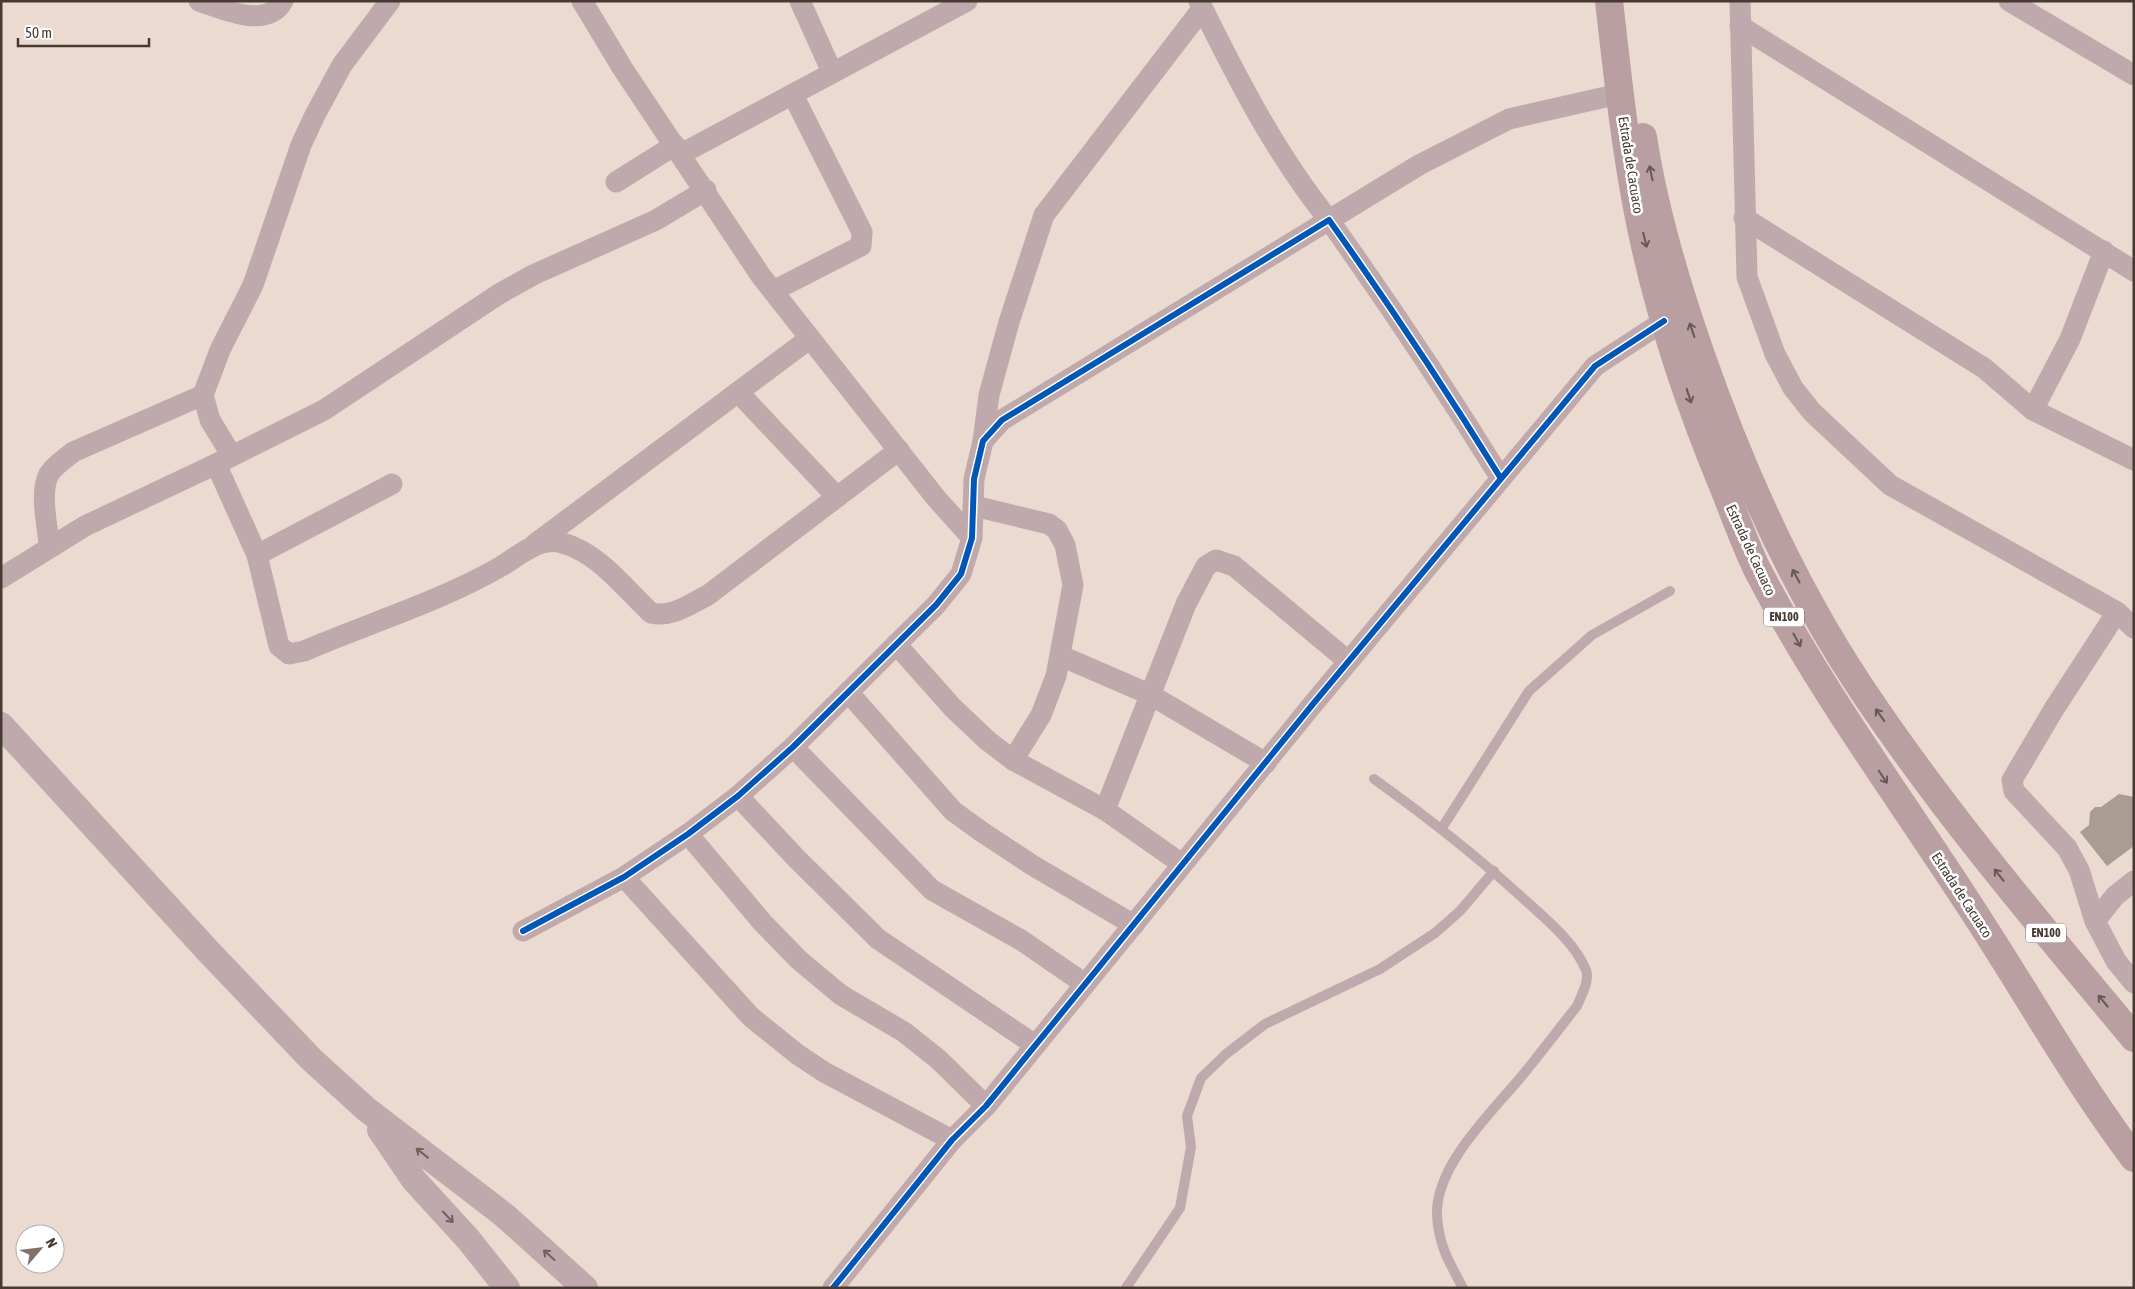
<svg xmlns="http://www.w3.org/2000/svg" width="2135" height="1289" font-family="'Asap Condensed',sans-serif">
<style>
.building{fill:#a89c93}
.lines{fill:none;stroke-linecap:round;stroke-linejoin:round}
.service{stroke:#c0a9ad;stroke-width:10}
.minor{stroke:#c0a9ad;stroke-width:21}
.tertiary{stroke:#c0a9ad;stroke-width:26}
.primary{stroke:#b99ea2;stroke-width:28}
.cycleway-casing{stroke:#fff;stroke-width:9}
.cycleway{stroke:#0057b8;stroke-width:6}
.oneway{stroke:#685854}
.oneway2{stroke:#71615d}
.labels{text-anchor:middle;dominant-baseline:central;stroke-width:5;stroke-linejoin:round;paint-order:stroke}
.shield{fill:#fff;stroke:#7e7570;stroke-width:1}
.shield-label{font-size:12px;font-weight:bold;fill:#463a32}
.street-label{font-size:14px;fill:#463a32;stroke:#fff}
</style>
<rect width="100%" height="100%" fill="#ebdacf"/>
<path class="building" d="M 2119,794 L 2134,797 L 2134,846 L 2107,866 L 2080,832 L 2089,825 L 2090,812 L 2095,807 L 2101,807 Z"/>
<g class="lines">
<g class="service">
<path d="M 1374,779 C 1427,817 1478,857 1526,901 C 1548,921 1574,942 1586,970 C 1590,981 1581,996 1577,1006 C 1558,1030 1540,1054 1521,1077 C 1491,1113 1436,1165 1437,1214 C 1438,1244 1449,1262 1463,1288"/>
<path d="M 1442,828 L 1529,691 L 1592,635 L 1670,591"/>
<path d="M 1126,1288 L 1180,1208 L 1191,1147 L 1187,1116 L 1201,1078 L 1226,1054 L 1265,1024 L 1380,969 L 1435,933 L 1460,911 L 1494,871"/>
</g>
<g class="minor">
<path d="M 199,1 C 222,9 267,30 283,1"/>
<path d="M 582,1 L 623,69 L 761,276 L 936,498 L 972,538"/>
<path d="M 800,1 L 832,72"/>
<path d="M 1199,1 C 1236,76 1276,155 1329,220 L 1419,165 L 1509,119 L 1619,94"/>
<path d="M 1740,1 L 1747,277 L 1775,354 L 1793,388 L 1812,412 L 1890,485 L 2117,612 L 2054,709 L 2012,780 L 2014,791 L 2067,848 L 2079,870 L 2095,921"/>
<path d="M 2009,1 L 2134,75"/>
<path d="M 1740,26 L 2134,271"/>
<path d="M 681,154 L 967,1"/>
<path d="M 616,182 L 675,145"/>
<path d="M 1744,218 L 1984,368 L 2033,410 L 2134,460"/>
<path d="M 773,291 L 861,246 L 862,232 L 793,95"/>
<path d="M 738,392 L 837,497"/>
<path d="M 2033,410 L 2070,339 L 2104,251"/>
<path d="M 983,441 L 989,395 L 1009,322 L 1044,215 L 1202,9"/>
<path d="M 232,456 L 210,420 L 203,395 L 220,350 L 253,285 L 301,145 L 315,115 L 342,65 L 390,1"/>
<path d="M 216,464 L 257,555 L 279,646 L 289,654 L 304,651 C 369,623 439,602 500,567 C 519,556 539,536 562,543 C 598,552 625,589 651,613 C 672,618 690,604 708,595 L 899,450"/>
<path d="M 974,506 L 1049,524 L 1057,530 L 1065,545 L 1073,585 L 1056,676 L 1041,715 L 1013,760"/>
<path d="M 535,544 L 809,339"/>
<path d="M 49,546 C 48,526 39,493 49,474 C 54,466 66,458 73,452 L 203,395"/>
<path d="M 257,555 L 392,484"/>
<path d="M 1,578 L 85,526 L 216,464 L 324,410 L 499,294 L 533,275 L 656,220 L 706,190"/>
<path d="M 2117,612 L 2134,628"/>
<path d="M 896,644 L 953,708 L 988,741 L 1013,760 L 1105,810 L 1182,864"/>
<path d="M 1061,656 L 1149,694 L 1266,763"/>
<path d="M 848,692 L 953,811 L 982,832 L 1032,865 L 1134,925"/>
<path d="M 793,747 L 932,890 L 1021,940 L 1085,984"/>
<path d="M 738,796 L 796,858 L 878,939 L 1035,1045"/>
<path d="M 1105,810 L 1186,604 L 1206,566 L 1216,560 L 1234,566 L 1348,661"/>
<path d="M 688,834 L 762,922 L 799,960 L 841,995 L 904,1032 L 938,1059 L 986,1106"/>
<path d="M 624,877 L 751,1017 L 797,1054 L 824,1072 L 952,1140"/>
<path d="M 2134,881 L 2115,896 L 2095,921 L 2116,961 L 2134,983"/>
<path d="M 523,931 L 624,877 L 688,834 L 738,796 L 793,747 L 936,605 L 961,574 L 972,538 L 974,479 L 983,441 L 1002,420 L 1329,220 C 1389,304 1446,390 1500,477"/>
<path d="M 833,1288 L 952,1140 L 986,1106 L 1313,704 L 1595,366 L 1664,321"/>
</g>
<g class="tertiary">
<path d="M 1,725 L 208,951 L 311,1059 L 366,1109 L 504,1215 L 585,1288"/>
<path d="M 380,1130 L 414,1180 L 468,1239 L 507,1288"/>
</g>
<g class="primary">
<path d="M 1609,1 C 1617,70 1624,139 1637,207 C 1655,304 1687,400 1725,491 C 1735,517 1745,544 1757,569 C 1818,687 1896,792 1968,903 C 2024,988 2073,1077 2134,1158"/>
<path d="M 1643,137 C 1654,209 1675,280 1699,349 C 1740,468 1791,583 1861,688 C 1943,811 2039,924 2134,1038"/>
</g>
<defs>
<g id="cycleway">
<path d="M 523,931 L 624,877 L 688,834 L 738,796 L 793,747 L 936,605 L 961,574 L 972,538 L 974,479 L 983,441 L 1002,420 L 1329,220 C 1389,304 1446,390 1500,477"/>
<path d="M 833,1288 L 952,1140 L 986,1106 L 1313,704 L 1595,366 L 1664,321"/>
</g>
</defs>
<use href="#cycleway" class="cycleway-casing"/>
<use href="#cycleway" class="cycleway"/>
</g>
<defs><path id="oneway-shaft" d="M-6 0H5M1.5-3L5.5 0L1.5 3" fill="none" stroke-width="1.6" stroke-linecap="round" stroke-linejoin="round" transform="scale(1.25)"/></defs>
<g class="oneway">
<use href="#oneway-shaft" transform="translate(1651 173) rotate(-102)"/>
<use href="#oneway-shaft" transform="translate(1645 240) rotate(76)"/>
<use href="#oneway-shaft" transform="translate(1692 330) rotate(-109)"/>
<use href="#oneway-shaft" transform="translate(1689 396) rotate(72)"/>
<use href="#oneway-shaft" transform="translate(1796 576) rotate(-119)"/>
<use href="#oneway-shaft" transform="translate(1797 640) rotate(61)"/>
<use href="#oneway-shaft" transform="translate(1880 715) rotate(-126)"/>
<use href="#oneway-shaft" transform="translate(1883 777) rotate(56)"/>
<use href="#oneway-shaft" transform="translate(1999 875) rotate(-128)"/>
<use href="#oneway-shaft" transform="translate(2103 1001) rotate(-130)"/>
</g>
<g class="oneway2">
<use href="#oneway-shaft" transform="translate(422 1153) rotate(-142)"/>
<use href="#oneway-shaft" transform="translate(448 1217) rotate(47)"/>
<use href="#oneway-shaft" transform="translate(549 1255) rotate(-138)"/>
</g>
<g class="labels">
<g class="shield">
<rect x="1764" y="607.5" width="40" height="19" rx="4"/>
<rect x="2026" y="923.5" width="40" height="19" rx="4"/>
</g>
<g class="shield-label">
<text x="1784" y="617">EN100</text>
<text x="2046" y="933">EN100</text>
</g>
<g class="street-label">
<text transform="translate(1631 165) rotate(81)">Estrada de Cacuaco</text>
<text transform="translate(1751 550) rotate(65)">Estrada de Cacuaco</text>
<text transform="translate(1962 895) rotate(57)">Estrada de Cacuaco</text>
</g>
</g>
<rect width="2135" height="1289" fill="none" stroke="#463a32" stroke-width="5"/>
<g transform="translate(40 1249) rotate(62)"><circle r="24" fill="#ffffff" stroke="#b5b0ad"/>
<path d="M0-4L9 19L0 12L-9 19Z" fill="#807269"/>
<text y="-8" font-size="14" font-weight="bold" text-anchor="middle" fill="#463a32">N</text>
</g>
<path d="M18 38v8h131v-8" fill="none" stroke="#463a32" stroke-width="2.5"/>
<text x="25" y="38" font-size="15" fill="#463a32" stroke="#ffffff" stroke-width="4" paint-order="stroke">50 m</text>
</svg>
